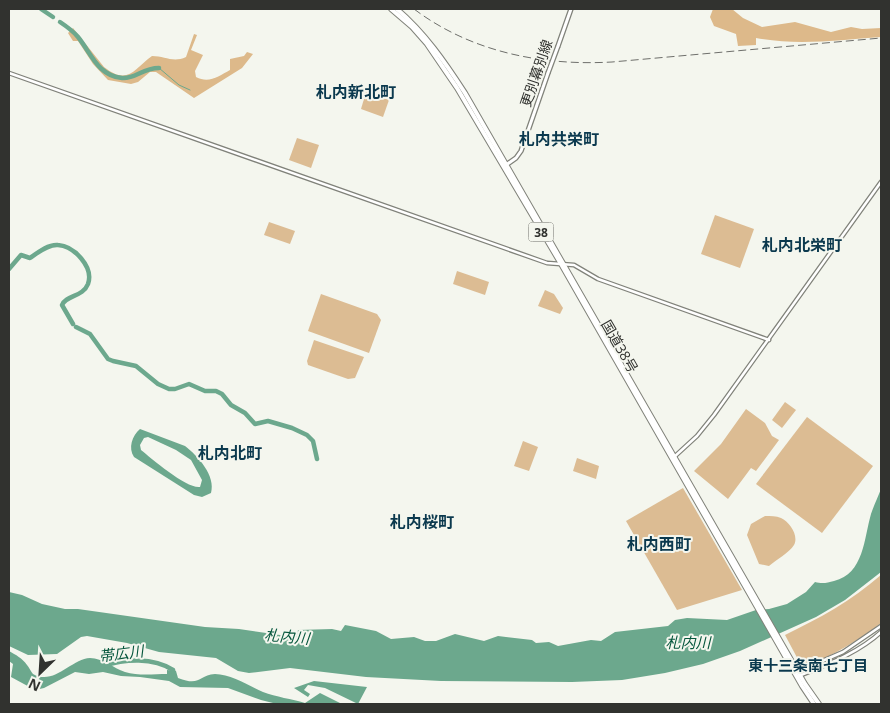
<svg xmlns="http://www.w3.org/2000/svg" width="890" height="713" font-family="'Open Sans','Noto Sans JP',sans-serif">
<style>
.green{fill:#dcbc93}
.forest{fill:#ddb98a}
.water{fill:#6ca88d;fill-rule:evenodd}
.lines{fill:none;stroke-linecap:round;stroke-linejoin:round}
.stream{stroke:#6ca88d;stroke-width:1}
.river{stroke:#6ca88d;stroke-width:4.5}
.tertiary-casing{stroke:#80827a;stroke-width:5}
.secondary-casing{stroke:#80827a;stroke-width:5.5}
.trunk-casing{stroke:#80827a;stroke-width:6}
.tertiary{stroke:#fff;stroke-width:2.5}
.secondary{stroke:#fff;stroke-width:3}
.trunk{stroke:#fff;stroke-width:4}
.rail{stroke:#6e6f6b;stroke-width:1;stroke-dasharray:8 4;stroke-linecap:butt}
.secondary-bridge-casing{stroke:#80827a;stroke-width:5.5;stroke-linecap:butt}
.secondary-bridge{stroke:#fff;stroke-width:3}
.labels{text-anchor:middle;dominant-baseline:central;stroke-width:4;stroke-linejoin:round;paint-order:stroke}
.shield{fill:#f4f6ee;stroke:#6c6d68;stroke-width:1}
.shield-label{font-size:12px;font-weight:bold;fill:#31322f}
.street-label{font-size:14px;fill:#31322f;stroke:#f4f6ee}
.water-label{font-size:15px;font-style:italic;fill:#05563c;stroke:#f4f6ee}
.neighbourhood-label{font-size:15px;font-weight:bold;fill:#0b394e;stroke:#f4f6ee}
.quarter-label{font-size:16px;font-weight:bold;fill:#0b394e;stroke:#f4f6ee}
</style>
<rect width="100%" height="100%" fill="#f4f6ee"/>
<g class="green">
<path d="M 366,92 L 389,100 L 383,117 L 361,109 Z"/>
<path d="M 297,138 L 319,145 L 311,168 L 289,160 Z"/>
<path d="M 715,215 L 754,229 L 740,268 L 701,254 Z"/>
<path d="M 269,222 L 295,231 L 290,244 L 264,235 Z"/>
<path d="M 457,271 L 489,282 L 485,295 L 453,284 Z"/>
<path d="M 545,290 L 554,294 L 563,308 L 560,314 L 538,306 Z"/>
<path d="M 321,294 L 377,314 L 381,320 L 369,353 L 308,331 Z"/>
<path d="M 314,340 L 364,357 L 355,378 L 348,379 L 308,365 L 307,361 Z"/>
<path d="M 785,402 L 796,410 L 782,428 L 772,420 Z"/>
<path d="M 746,409 L 765,423 L 772,436 L 779,440 L 756,471 L 751,468 L 728,499 L 694,471 L 721,444 Z"/>
<path d="M 807,417 L 873,466 L 822,533 L 756,484 Z"/>
<path d="M 523,441 L 538,447 L 529,471 L 514,466 Z"/>
<path d="M 577,458 L 599,466 L 596,479 L 573,471 Z"/>
<path d="M 683,488 L 742,590 L 677,610 L 626,521 Z"/>
<path d="M 765,516 C 771,516 776,516 781,518 C 790,522 799,536 794,545 C 789,553 776,560 769,566 L 759,564 L 747,535 L 751,524 Z"/>
<path d="M 881,575 L 881,623 C 857,642 834,654 806,667 L 801,665 L 785,635 C 820,618 851,601 881,575 Z"/>
</g>
<g class="forest">
<path d="M 713,9 L 732,9 L 743,18 L 762,27 L 795,22 L 831,32 L 851,27 L 862,29 L 881,28 L 881,37 C 839,40 798,46 756,38 L 756,45 L 738,46 L 736,34 L 714,26 L 710,17 Z"/>
<path d="M 73,28 L 104,67 C 128,86 134,69 152,56 C 165,56 173,63 186,57 L 194,34 L 197,35 L 191,50 L 203,55 L 195,71 L 196,77 C 209,84 219,76 230,70 L 230,59 L 244,56 L 247,52 L 253,54 L 242,68 L 194,98 L 156,72 L 150,72 L 138,82 L 131,84 L 108,80 L 93,64 L 78,41 L 73,41 L 68,33 Z"/>
</g>
<g class="water">
<path d="M 140,429 L 185,446 C 198,456 216,476 211,493 L 202,497 L 194,495 L 134,457 C 128,448 132,436 140,429 ZM 148,437 L 176,450 L 191,460 L 202,480 L 200,487 C 187,489 152,459 141,450 L 140,445 L 144,438 Z"/>
<path d="M 881,489 L 881,572 L 845,600 L 816,617 L 740,651 L 703,664 L 665,673 L 622,680 L 572,682 L 441,681 L 366,677 L 290,668 L 249,673 L 238,671 L 216,658 L 159,652 L 127,643 L 87,636 L 81,637 L 57,654 L 28,655 L 9,646 L 9,592 L 22,595 L 42,604 L 65,609 L 78,609 L 205,627 L 239,629 L 287,636 L 297,635 L 298,630 L 332,629 L 341,631 L 345,625 L 376,631 L 391,639 L 414,637 L 425,641 L 436,641 L 455,634 L 484,641 L 498,636 L 532,640 L 536,643 L 549,642 L 558,646 L 591,640 L 601,641 L 615,632 L 668,626 L 675,620 L 687,618 L 727,620 L 756,610 L 769,609 L 787,604 L 806,592 L 815,582 C 822,584 827,583 834,581 C 864,574 864,538 871,514 C 874,505 878,497 881,489 Z"/>
<path d="M 9,651 C 16,655 22,658 27,665 C 29,667 31,672 33,674 C 54,686 71,659 90,658 C 103,658 113,668 125,672 C 138,676 154,674 167,674 L 167,670 L 176,671 L 178,678 C 201,687 198,675 215,674 C 231,674 249,686 263,692 C 276,697 292,699 305,703 L 320,693 L 342,704 L 277,704 L 261,700 L 228,688 L 180,687 L 169,681 L 140,677 L 121,676 L 103,672 L 89,674 L 75,672 L 44,688 L 35,690 L 11,677 L 13,664 L 9,661 Z"/>
<path d="M 314,681 L 367,687 L 358,704 L 325,688 L 308,685 L 304,690 L 310,694 L 308,697 L 294,688 Z"/>
</g>
<g class="lines">
<path class="stream" d="M 159,68 L 179,85 L 190,90"/>
<g class="river">
<path d="M 41,9 L 53,17"/>
<path d="M 60,22 C 66,26 73,31 78,37 C 91,53 98,76 122,78 C 136,79 142,68 159,68"/>
<path d="M 9,269 L 21,255 L 30,258 C 37,253 48,244 58,245 C 74,246 94,267 88,284 C 83,297 66,295 62,305 L 73,324"/>
<path d="M 76,327 L 90,334 L 108,359 L 113,361 L 136,366 L 158,384 L 169,389 L 175,389 L 189,384 L 205,391 L 216,391 L 222,394 L 231,405 L 245,413 L 255,424 L 268,421 L 292,428 L 307,435 L 313,441 L 317,459"/>
<path d="M 103,666 C 125,659 153,657 173,670 L 174,675"/>
</g>
<defs>
<g id="tertiary">
<path d="M 9,73 L 547,263 L 574,265 L 598,279 L 769,340"/>
<path d="M 673,458 L 697,436 L 714,415 L 881,182"/>
<path d="M 797,672 L 843,652 L 881,626"/>
<path d="M 799,676 C 828,664 858,653 881,632"/>
</g>
<g id="secondary">
<path d="M 558,46 L 571,9"/>
<path d="M 506,165 L 516,158 L 521,151 L 548,73"/>
</g>
<g id="trunk">
<path d="M 391,9 L 412,27 L 427,44 L 457,88 L 561,264 L 802,686 L 814,704"/>
<path d="M 397,9 C 425,33 445,62 465,93 L 805,684 L 819,704"/>
</g>
</defs>
<use href="#tertiary" class="tertiary-casing"/>
<use href="#secondary" class="secondary-casing"/>
<use href="#trunk" class="trunk-casing"/>
<use href="#tertiary" class="tertiary"/>
<use href="#secondary" class="secondary"/>
<use href="#trunk" class="trunk"/>
<path class="rail" d="M 414,9 C 471,52 542,66 612,62 L 881,38"/>
<defs>
<path id="secondary-bridge" d="M 548,73 L 558,46"/>
</defs>
<use href="#secondary-bridge" class="secondary-bridge-casing"/>
<use href="#secondary-bridge" class="secondary-bridge"/>
</g>
<g class="labels">
<rect class="shield" x="528.5" y="222.5" width="25" height="19" rx="4"/>
<g class="shield-label">
<text x="541" y="232">38</text>
</g>
<g class="street-label">
<text transform="translate(536 73) rotate(-71)">更別幕別線</text>
<text transform="translate(620 346) rotate(60)">国道38号</text>
</g>
<g class="water-label">
<text transform="translate(287 636) rotate(5)">札内川</text>
<text x="688" y="642">札内川</text>
<text transform="translate(121 653) rotate(-7)">帯広川</text>
</g>
<g class="neighbourhood-label">
<text x="808" y="665">東十三条南七丁目</text>
</g>
<g class="quarter-label">
<text x="356" y="92">札内新北町</text>
<text x="559" y="139">札内共栄町</text>
<text x="802" y="245">札内北栄町</text>
<text x="230" y="453">札内北町</text>
<text x="422" y="522">札内桜町</text>
<text x="659" y="544">札内西町</text>
</g>
</g>
<rect width="890" height="713" fill="none" stroke="#31322f" stroke-width="20"/>
<g transform="translate(40 673) rotate(205)" stroke="#f4f6ee" stroke-width="4" paint-order="stroke">
<path d="M0-4L9 19L0 12L-9 19Z" fill="#31322f"/>
<text y="-8" font-size="14" font-weight="bold" text-anchor="middle" fill="#31322f">N</text>
</g>
</svg>
